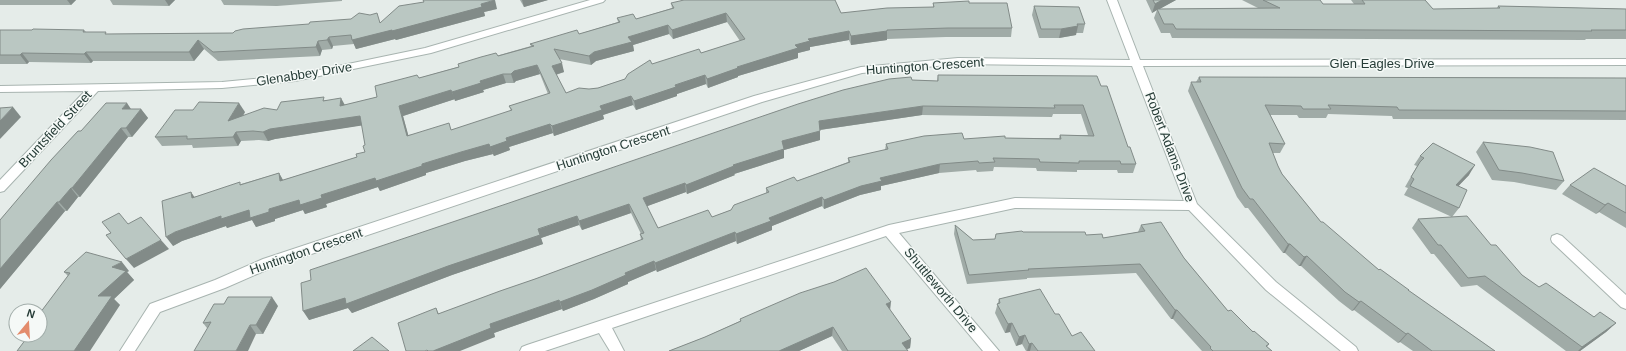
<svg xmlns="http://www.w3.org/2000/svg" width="1626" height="351" font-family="Helvetica,sans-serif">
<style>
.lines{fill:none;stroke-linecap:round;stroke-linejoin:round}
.minor-casing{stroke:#a8b4b0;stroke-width:2}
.minor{fill:#fff;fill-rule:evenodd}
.wall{fill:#a0aba7;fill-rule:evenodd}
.shaded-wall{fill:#828b88}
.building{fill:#bac7c2;stroke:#828b88;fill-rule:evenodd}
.labels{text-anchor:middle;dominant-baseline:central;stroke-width:3;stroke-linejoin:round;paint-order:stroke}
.street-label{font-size:13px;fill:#263c37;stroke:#f5f9f7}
</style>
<rect width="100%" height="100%" fill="#e5ece9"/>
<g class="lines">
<defs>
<g id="minor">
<path d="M 590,0 L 605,0 L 603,2 L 431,53 L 295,81 L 222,88 L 98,91 L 4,191 L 0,192 L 0,180 L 85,91 L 0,92 L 0,86 L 222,82 L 295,75 L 425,48 Z"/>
<path d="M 1107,0 L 1117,0 L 1140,60 L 1626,59 L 1626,65 L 1143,66 L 1197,204 L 1276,282 L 1356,347 L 1358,351 L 1341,351 L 1266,290 L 1189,210 L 1015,208 L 899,233 L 999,351 L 983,351 L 886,236 L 612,328 L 624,351 L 610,351 L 599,333 L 545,351 L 520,351 L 522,347 L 527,345 L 889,225 L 1015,198 L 1184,201 L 1132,66 L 958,64 L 862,73 L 762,102 L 273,267 L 225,288 L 160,312 L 135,351 L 120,351 L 150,304 L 215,280 L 263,259 L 754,96 L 861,67 L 958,58 L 1130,60 Z"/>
<path d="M 1557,234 L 1562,236 L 1626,295 L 1626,309 L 1621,307 L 1552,242 L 1551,239 L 1552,236 Z"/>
</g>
</defs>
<use href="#minor" class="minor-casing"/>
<use href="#minor" class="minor"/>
</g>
<g class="wall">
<path d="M 0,0 L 76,0 L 71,5 L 0,5 Z"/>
<path d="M 110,0 L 175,0 L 169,6 L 113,5 Z"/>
<path d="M 221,0 L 342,0 L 342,1 L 277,6 L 224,5 Z"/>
<path d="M 520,0 L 548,0 L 524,7 Z"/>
<path d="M 1146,0 L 1176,0 L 1159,9 L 1258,8 L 1242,0 L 1320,0 L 1323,4 L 1354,4 L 1351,0 L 1425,0 L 1433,9 L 1497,8 L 1498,6 L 1626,9 L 1626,39 L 1586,39 L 1585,40 L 1172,38 L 1170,33 L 1161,33 L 1154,18 L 1157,10 L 1152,13 Z"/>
<path d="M 671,3 L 841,13 L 933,7 L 933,3 L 969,3 L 1012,28 L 1011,37 L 946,37 L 887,39 L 887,40 L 851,45 L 849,40 L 810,47 L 810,50 L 798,53 L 798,58 L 738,76 L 738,77 L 708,88 L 706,84 L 677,94 L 677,96 L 636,110 L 633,105 L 603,115 L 604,119 L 554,136 L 553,133 L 509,147 L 510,150 L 494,156 L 493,154 L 465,161 L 426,173 L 426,175 L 380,191 L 378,187 L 326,204 L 327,207 L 305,214 L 303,210 L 275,219 L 275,221 L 256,227 L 252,220 L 227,228 L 226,226 L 182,241 L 173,246 L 191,192 L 194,197 L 241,184 L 279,173 L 283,180 L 357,157 L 365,152 L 365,145 L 362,125 L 275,139 L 268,141 L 259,140 L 241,141 L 238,146 L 193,148 L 192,145 L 162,146 L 155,137 L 245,112 L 243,116 L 277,110 L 326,100 L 345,105 L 377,97 L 419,78 L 531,46 L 530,44 L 579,34 L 618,22 L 617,18 L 636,19 L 672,8 ZM 727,22 L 740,41 L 701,53 L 652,64 L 625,79 L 598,88 L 566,93 L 556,75 L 564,72 L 559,59 L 591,65 L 596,61 L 634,51 L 633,45 L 669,34 L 673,39 ZM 540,74 L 548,94 L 509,106 L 511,111 L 451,130 L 408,135 L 403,116 L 455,99 L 455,101 L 484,92 L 483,90 L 506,83 L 514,83 L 516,81 Z"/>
<path d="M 1034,6 L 1085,24 L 1083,33 L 1076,33 L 1076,35 L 1059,38 L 1039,38 L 1032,15 Z"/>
<path d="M 497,9 L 484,12 L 485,16 L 396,40 L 395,39 L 356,49 L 354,44 L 333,46 L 332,49 L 322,50 L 320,56 L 218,61 L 204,49 L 194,61 L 93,61 L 91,63 L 29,62 L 27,64 L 0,64 L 0,30 L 84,30 L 86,32 L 108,34 L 233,33 L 381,22 Z"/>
<path d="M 938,75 L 1101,86 L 1128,147 L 1136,164 L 1133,173 L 1118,173 L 1117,170 L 1077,170 L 1077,172 L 1037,171 L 1036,168 L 994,167 L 993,171 L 977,172 L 976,170 L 939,173 L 881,186 L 881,190 L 860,195 L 824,209 L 822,206 L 772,226 L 772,230 L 737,244 L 736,241 L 657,272 L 656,270 L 628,282 L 628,284 L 594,299 L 563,311 L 562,309 L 494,333 L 495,337 L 406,351 L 436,308 L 439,314 L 535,279 L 641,240 L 640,234 L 641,234 L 631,213 L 582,230 L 579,225 L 541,238 L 543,244 L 452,275 L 352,313 L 348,308 L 309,320 L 311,280 L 912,80 L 937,81 ZM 1053,114 L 1081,114 L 1088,135 L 1060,135 L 1059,138 L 1005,138 L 964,139 L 886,144 L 885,150 L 848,158 L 848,162 L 797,181 L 766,188 L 766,193 L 731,210 L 712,217 L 658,228 L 647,206 L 686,192 L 687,194 L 735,175 L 734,174 L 784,158 L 784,150 L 820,140 L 820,130 L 922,115 L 1052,117 Z"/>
<path d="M 1199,77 L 1626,78 L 1626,120 L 1393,119 L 1392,116 L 1328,114 L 1326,118 L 1299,118 L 1297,115 L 1270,115 L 1285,144 L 1280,153 L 1272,153 L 1278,166 L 1282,174 L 1321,222 L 1379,270 L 1495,351 L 1413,351 L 1400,342 L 1398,343 L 1354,310 L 1352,311 L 1339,301 L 1301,266 L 1299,266 L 1285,253 L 1283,253 L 1248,208 L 1245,208 L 1237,197 L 1188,91 L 1191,82 L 1196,82 Z"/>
<path d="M 131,109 L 141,109 L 148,118 L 132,137 L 128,137 L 80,197 L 78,197 L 67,211 L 65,211 L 0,289 L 0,220 L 81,131 Z"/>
<path d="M 1483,142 L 1564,181 L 1556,190 L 1514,182 L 1492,180 L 1476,152 Z"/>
<path d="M 1420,156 L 1469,175 L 1458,186 L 1459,208 L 1452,217 L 1491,245 L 1522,275 L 1539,287 L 1594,317 L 1616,323 L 1606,332 L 1580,351 L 1566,351 L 1477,285 L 1461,287 L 1434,254 L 1431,254 L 1412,228 L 1418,219 L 1452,217 L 1404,195 L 1408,188 L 1405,187 L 1417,166 L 1414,165 Z"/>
<path d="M 1570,185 L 1626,186 L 1626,228 L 1599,212 L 1596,214 L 1562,194 Z"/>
<path d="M 955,225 L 973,240 L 995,239 L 1023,232 L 1086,235 L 1103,238 L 1138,232 L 1141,225 L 1184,258 L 1228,311 L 1269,344 L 1267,347 L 1272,351 L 1202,351 L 1173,319 L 1171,319 L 1136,273 L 1027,278 L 1027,279 L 967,284 L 954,234 Z"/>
<path d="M 129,271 L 127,272 L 134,280 L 114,299 L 120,305 L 40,335 L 68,276 L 64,272 Z"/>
<path d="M 999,299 L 1055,314 L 1072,336 L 1095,351 L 1026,351 L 1022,344 L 1016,346 L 1010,332 L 1005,333 L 995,313 Z"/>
<path d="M 278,306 L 263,334 L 256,334 L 207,328 L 203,323 Z"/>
<path d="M 890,310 L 911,339 L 910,348 L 907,349 L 908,351 L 842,351 L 832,336 L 799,351 L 669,351 L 705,337 L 740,321 L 740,319 Z"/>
</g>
<g class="shaded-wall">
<path d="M 67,0 L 76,0 L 71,5 Z"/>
<path d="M 165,0 L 175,0 L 169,6 Z"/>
<path d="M 495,0 L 497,9 L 484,12 L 485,16 L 396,40 L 395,39 L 356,49 L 352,40 Z"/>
<path d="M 522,0 L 548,0 L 524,7 Z"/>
<path d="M 1162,0 L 1176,0 L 1158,10 L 1157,9 L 1157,10 L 1152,13 L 1155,4 Z"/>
<path d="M 726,13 L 727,22 L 673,39 L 672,30 Z"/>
<path d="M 668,25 L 669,34 L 633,45 L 634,51 L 596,61 L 591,65 L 589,56 L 594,52 L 628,37 Z"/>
<path d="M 1078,26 L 1076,35 L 1059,38 L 1061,29 Z"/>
<path d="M 849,31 L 849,40 L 810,47 L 810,50 L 798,53 L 798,58 L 738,76 L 738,77 L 708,88 L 707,79 L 795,45 L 808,39 Z"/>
<path d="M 887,31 L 887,40 L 851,45 L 851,36 Z"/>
<path d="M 329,37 L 333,46 L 332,49 L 327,40 Z"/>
<path d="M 198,40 L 204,49 L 194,61 L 189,52 Z"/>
<path d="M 318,41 L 322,50 L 320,56 L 316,47 Z"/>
<path d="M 86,52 L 93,61 L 91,63 L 84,54 Z"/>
<path d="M 22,53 L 29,62 L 27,64 L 20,55 Z"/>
<path d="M 562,63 L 564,72 L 554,75 L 552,66 Z"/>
<path d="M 537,65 L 540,74 L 516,81 L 514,83 L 511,74 L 514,71 Z"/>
<path d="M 503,74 L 506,83 L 483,90 L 484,92 L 455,101 L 452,92 L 480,81 Z"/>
<path d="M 705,75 L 706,84 L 677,94 L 677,96 L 636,110 L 634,101 L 675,85 Z"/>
<path d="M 451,90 L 455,99 L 403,116 L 411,145 L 407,136 L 399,106 Z"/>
<path d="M 631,96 L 633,105 L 603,115 L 604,119 L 554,136 L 552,126 L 600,106 Z"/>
<path d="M 341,98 L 346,107 L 340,106 Z"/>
<path d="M 127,103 L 133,112 L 122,109 Z"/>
<path d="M 239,103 L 245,112 L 234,130 L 228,121 Z"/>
<path d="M 923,106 L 922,115 L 819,130 L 819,121 Z"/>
<path d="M 13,107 L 21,117 L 0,139 L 0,121 Z"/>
<path d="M 141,109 L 148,118 L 132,137 L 126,128 Z"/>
<path d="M 360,116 L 365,125 L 275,139 L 268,141 L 263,132 L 270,129 Z"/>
<path d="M 550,124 L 553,133 L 509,147 L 510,150 L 494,156 L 490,147 L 506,138 Z"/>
<path d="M 121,128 L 128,137 L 80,197 L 72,188 Z"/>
<path d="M 820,131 L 820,140 L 784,150 L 784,158 L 734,174 L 735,175 L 687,194 L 686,185 L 733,165 L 782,141 Z"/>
<path d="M 236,132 L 241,141 L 238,146 L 233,137 Z"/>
<path d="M 489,144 L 493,154 L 465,161 L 426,173 L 426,175 L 380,191 L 378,187 L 326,204 L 327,207 L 305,214 L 303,210 L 275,219 L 275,221 L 256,227 L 252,220 L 227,228 L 226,226 L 182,241 L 173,246 L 166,237 L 175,232 L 221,216 L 249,210 L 269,209 L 299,200 L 321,195 L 375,178 L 422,164 L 461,152 Z"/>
<path d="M 940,164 L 939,173 L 881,186 L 881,190 L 860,195 L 824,209 L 824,200 L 880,178 Z"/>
<path d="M 1475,165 L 1469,175 L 1450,195 L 1456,185 Z"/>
<path d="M 279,173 L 284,182 L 280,181 Z"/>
<path d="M 685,183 L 686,192 L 645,207 L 643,198 Z"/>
<path d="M 71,188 L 78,197 L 67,211 L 59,202 Z"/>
<path d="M 191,192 L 197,201 L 192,198 Z"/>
<path d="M 822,197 L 822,206 L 772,226 L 772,230 L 737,244 L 736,234 L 769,218 Z"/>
<path d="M 57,202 L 65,211 L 0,289 L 0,269 Z"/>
<path d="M 1608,203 L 1599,212 L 1596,214 L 1605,205 Z"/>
<path d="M 629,204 L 631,213 L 582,230 L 579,221 Z"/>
<path d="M 577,216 L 579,225 L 541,238 L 543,244 L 452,275 L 352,313 L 348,308 L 309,320 L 303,311 Z"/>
<path d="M 735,232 L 736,241 L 657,272 L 655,263 Z"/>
<path d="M 161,240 L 169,249 L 134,268 L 126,259 Z"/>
<path d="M 1288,244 L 1290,244 L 1285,253 L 1283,253 Z"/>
<path d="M 1307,256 L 1301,266 L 1299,266 L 1304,257 Z"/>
<path d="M 654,261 L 656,270 L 628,282 L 628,284 L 594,299 L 563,311 L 560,302 L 625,273 Z"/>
<path d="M 122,262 L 129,271 L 127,272 L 134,280 L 114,299 L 120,305 L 90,351 L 74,351 L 98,296 L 112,267 Z"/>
<path d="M 272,297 L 278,306 L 263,334 L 256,325 Z"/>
<path d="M 559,300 L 562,309 L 494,333 L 495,337 L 460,351 L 433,351 L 490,324 Z"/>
<path d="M 1361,301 L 1354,310 L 1352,311 L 1359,302 Z"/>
<path d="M 891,302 L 890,311 L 886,304 Z"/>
<path d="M 1175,310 L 1177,310 L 1173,319 L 1171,319 Z"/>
<path d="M 1012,323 L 1010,332 L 1005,333 L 1008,324 Z"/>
<path d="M 1616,323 L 1606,332 L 1580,351 L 1578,351 L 1582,347 Z"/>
<path d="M 250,325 L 256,334 L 248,351 L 236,351 Z"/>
<path d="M 833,327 L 832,336 L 799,351 L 779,351 Z"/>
<path d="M 1408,333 L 1400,342 L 1398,343 L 1406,334 Z"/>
<path d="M 1025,335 L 1022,344 L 1016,346 L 1019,337 Z"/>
<path d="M 911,339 L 910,348 L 902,351 L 902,343 Z"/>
<path d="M 1032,343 L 1030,351 L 1027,351 L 1029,344 Z"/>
</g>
<g class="building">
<path d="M 423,0 L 495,0 L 481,4 L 482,7 L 392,31 L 392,30 L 352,40 L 351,35 L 329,37 L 327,40 L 318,41 L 316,47 L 213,52 L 198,40 L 189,52 L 86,52 L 84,54 L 22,53 L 20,55 L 0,55 L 0,30 L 32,30 L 33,29 L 84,30 L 83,32 L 106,32 L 105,34 L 233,33 L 235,31 L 243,29 L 309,24 L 310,22 L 351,19 L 359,13 L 370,15 L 377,13 L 380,23 L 399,6 L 424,2 Z"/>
<path d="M 684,0 L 835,0 L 841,13 L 887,8 L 934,7 L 933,3 L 969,1 L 969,3 L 1007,3 L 1012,28 L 948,28 L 887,30 L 887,31 L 851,36 L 849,31 L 808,39 L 810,41 L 795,45 L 798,48 L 737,67 L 738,68 L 707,79 L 705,75 L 675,85 L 676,87 L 634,101 L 631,96 L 600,106 L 602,110 L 552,126 L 550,124 L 506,138 L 507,141 L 490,147 L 489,144 L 461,152 L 422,164 L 422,166 L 376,181 L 375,178 L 321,195 L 322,198 L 300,205 L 299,200 L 269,209 L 269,212 L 250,218 L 249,210 L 221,219 L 221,216 L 175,232 L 166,237 L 162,201 L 191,192 L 192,198 L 240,182 L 240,185 L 279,173 L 280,181 L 357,157 L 356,154 L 365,152 L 363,146 L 365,145 L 360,116 L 270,129 L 263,132 L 253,131 L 236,132 L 233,137 L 187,139 L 187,136 L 155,137 L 175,110 L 193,110 L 199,102 L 239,103 L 228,121 L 264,108 L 277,110 L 281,102 L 324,97 L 323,101 L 341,98 L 340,106 L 377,97 L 375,86 L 417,75 L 419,78 L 459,67 L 458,64 L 481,57 L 496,53 L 498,56 L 534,46 L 530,44 L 577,30 L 579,34 L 620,22 L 617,18 L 633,14 L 636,19 L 674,8 L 671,3 ZM 726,13 L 745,39 L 701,53 L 699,49 L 652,64 L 650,60 L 628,74 L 625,79 L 598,88 L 589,89 L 579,88 L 566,93 L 552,66 L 562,63 L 554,49 L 589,56 L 594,52 L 632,42 L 628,37 L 668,25 L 672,30 ZM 537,65 L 550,93 L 509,106 L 512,110 L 451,130 L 449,123 L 407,136 L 399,106 L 451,90 L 452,92 L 481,83 L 480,81 L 503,74 L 511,74 L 514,71 Z"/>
<path d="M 1153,0 L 1162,0 L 1155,4 Z"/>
<path d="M 1263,0 L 1320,0 L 1323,4 L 1365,4 L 1362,0 L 1425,0 L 1433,9 L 1500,8 L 1498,6 L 1626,9 L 1626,30 L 1591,30 L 1592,31 L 1176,29 L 1173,24 L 1164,24 L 1157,9 L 1280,8 Z"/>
<path d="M 1034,6 L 1079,7 L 1085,24 L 1077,24 L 1078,26 L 1061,29 L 1041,29 Z"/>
<path d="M 938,75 L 1097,76 L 1101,86 L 1107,86 L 1128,147 L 1130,147 L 1136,164 L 1121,164 L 1120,161 L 1079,161 L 1079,163 L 1040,162 L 1039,159 L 993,158 L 995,162 L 979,163 L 978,161 L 940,164 L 880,178 L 882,181 L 861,186 L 824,200 L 822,197 L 769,218 L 771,221 L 736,234 L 735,232 L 655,263 L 654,261 L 625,273 L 626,275 L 592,290 L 560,302 L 559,300 L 490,324 L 491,328 L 433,351 L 428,351 L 427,350 L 425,351 L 406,351 L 398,323 L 436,308 L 438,314 L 500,291 L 535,279 L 643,239 L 640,234 L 644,233 L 629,204 L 579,221 L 577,216 L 538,229 L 540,235 L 448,266 L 346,304 L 345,298 L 303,311 L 301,283 L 311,280 L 310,270 L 509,203 L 798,104 L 843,90 L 889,79 L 911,77 L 912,80 L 938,81 ZM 1054,105 L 1083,105 L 1094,136 L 1060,135 L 1061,139 L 1005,138 L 1005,136 L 964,139 L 962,133 L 924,136 L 886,144 L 888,149 L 848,158 L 850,162 L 797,181 L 794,177 L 766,188 L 769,192 L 734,205 L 731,210 L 712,217 L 708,210 L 658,228 L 643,198 L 685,183 L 686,185 L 734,166 L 733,165 L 784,149 L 782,141 L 820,131 L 819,121 L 923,106 L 1055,108 Z"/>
<path d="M 1199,77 L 1626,78 L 1626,111 L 1399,110 L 1397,107 L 1328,105 L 1331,109 L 1303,109 L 1301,106 L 1265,105 L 1285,144 L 1269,143 L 1278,166 L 1282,174 L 1321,222 L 1323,222 L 1379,270 L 1380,269 L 1409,290 L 1408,290 L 1495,351 L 1432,351 L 1408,333 L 1406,334 L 1361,301 L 1359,302 L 1345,292 L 1307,256 L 1304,257 L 1290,244 L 1288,244 L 1253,199 L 1250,199 L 1242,188 L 1191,82 L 1201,82 Z"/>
<path d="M 106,103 L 127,103 L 122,109 L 141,109 L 126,128 L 121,128 L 72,188 L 71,188 L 59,202 L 57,202 L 0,269 L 0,220 L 51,160 L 78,131 L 81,131 Z"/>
<path d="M 13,107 L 0,121 L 0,108 Z"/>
<path d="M 1483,142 L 1530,147 L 1553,152 L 1564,181 L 1522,173 L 1499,170 Z"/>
<path d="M 1433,143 L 1475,165 L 1456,185 L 1467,190 L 1459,208 L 1410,186 L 1414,179 L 1411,177 L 1420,162 L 1424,158 L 1420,156 Z"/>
<path d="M 1594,168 L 1626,186 L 1626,213 L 1608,203 L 1605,205 L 1570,185 Z"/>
<path d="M 119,213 L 128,224 L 141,217 L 161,240 L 126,259 L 106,235 L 111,233 L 102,222 Z"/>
<path d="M 1467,216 L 1491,245 L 1496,245 L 1522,275 L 1539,287 L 1546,283 L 1594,317 L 1600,312 L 1616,323 L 1582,347 L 1485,276 L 1468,278 L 1441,245 L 1438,245 L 1418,219 Z"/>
<path d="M 1161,222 L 1184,258 L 1228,311 L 1231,310 L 1253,332 L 1254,331 L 1269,344 L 1266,346 L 1272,351 L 1213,351 L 1210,348 L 1211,347 L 1177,310 L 1175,310 L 1140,264 L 1028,269 L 1029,270 L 969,275 L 955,225 L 973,240 L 995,239 L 996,234 L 1022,231 L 1023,232 L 1085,232 L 1086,235 L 1102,234 L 1103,238 L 1145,231 L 1141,225 Z"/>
<path d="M 86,252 L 122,262 L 112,267 L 126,271 L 98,296 L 112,296 L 74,351 L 17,351 L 29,335 L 40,335 L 40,313 L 70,273 L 64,272 Z"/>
<path d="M 866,268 L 891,302 L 886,304 L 911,339 L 902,343 L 908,351 L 848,351 L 833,327 L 779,351 L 669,351 L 705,337 L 741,321 L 740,319 L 800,293 L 834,282 Z"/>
<path d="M 1040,289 L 1055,314 L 1059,314 L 1072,336 L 1081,332 L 1095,351 L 1038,351 L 1032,343 L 1029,344 L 1025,335 L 1019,337 L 1012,323 L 1008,324 L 997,304 L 1000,303 L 999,299 Z"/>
<path d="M 228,297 L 272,297 L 256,325 L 250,325 L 236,351 L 194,351 L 211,322 L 203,323 L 214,304 L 224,304 Z"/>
<path d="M 372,337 L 389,351 L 353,351 Z"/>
</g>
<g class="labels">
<g class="street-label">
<text x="1382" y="63">Glen Eagles Drive</text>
<text transform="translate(925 66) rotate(-4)">Huntington Crescent</text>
<text transform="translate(304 74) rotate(-9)">Glenabbey Drive</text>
<text transform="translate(55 129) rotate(-47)">Bruntsfield Street</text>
<text transform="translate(1170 147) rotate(69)">Robert Adams Drive</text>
<text transform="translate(613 148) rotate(-18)">Huntington Crescent</text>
<text transform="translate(306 251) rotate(-19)">Huntington Crescent</text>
<text transform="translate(941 290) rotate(50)">Shuttleworth Drive</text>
</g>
</g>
<g transform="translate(28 323) rotate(18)"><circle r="19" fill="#f5f9f7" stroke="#a2adaa"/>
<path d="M0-3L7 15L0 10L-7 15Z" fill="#e38c6c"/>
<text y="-6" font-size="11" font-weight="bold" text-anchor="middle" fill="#263c37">N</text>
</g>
</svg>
